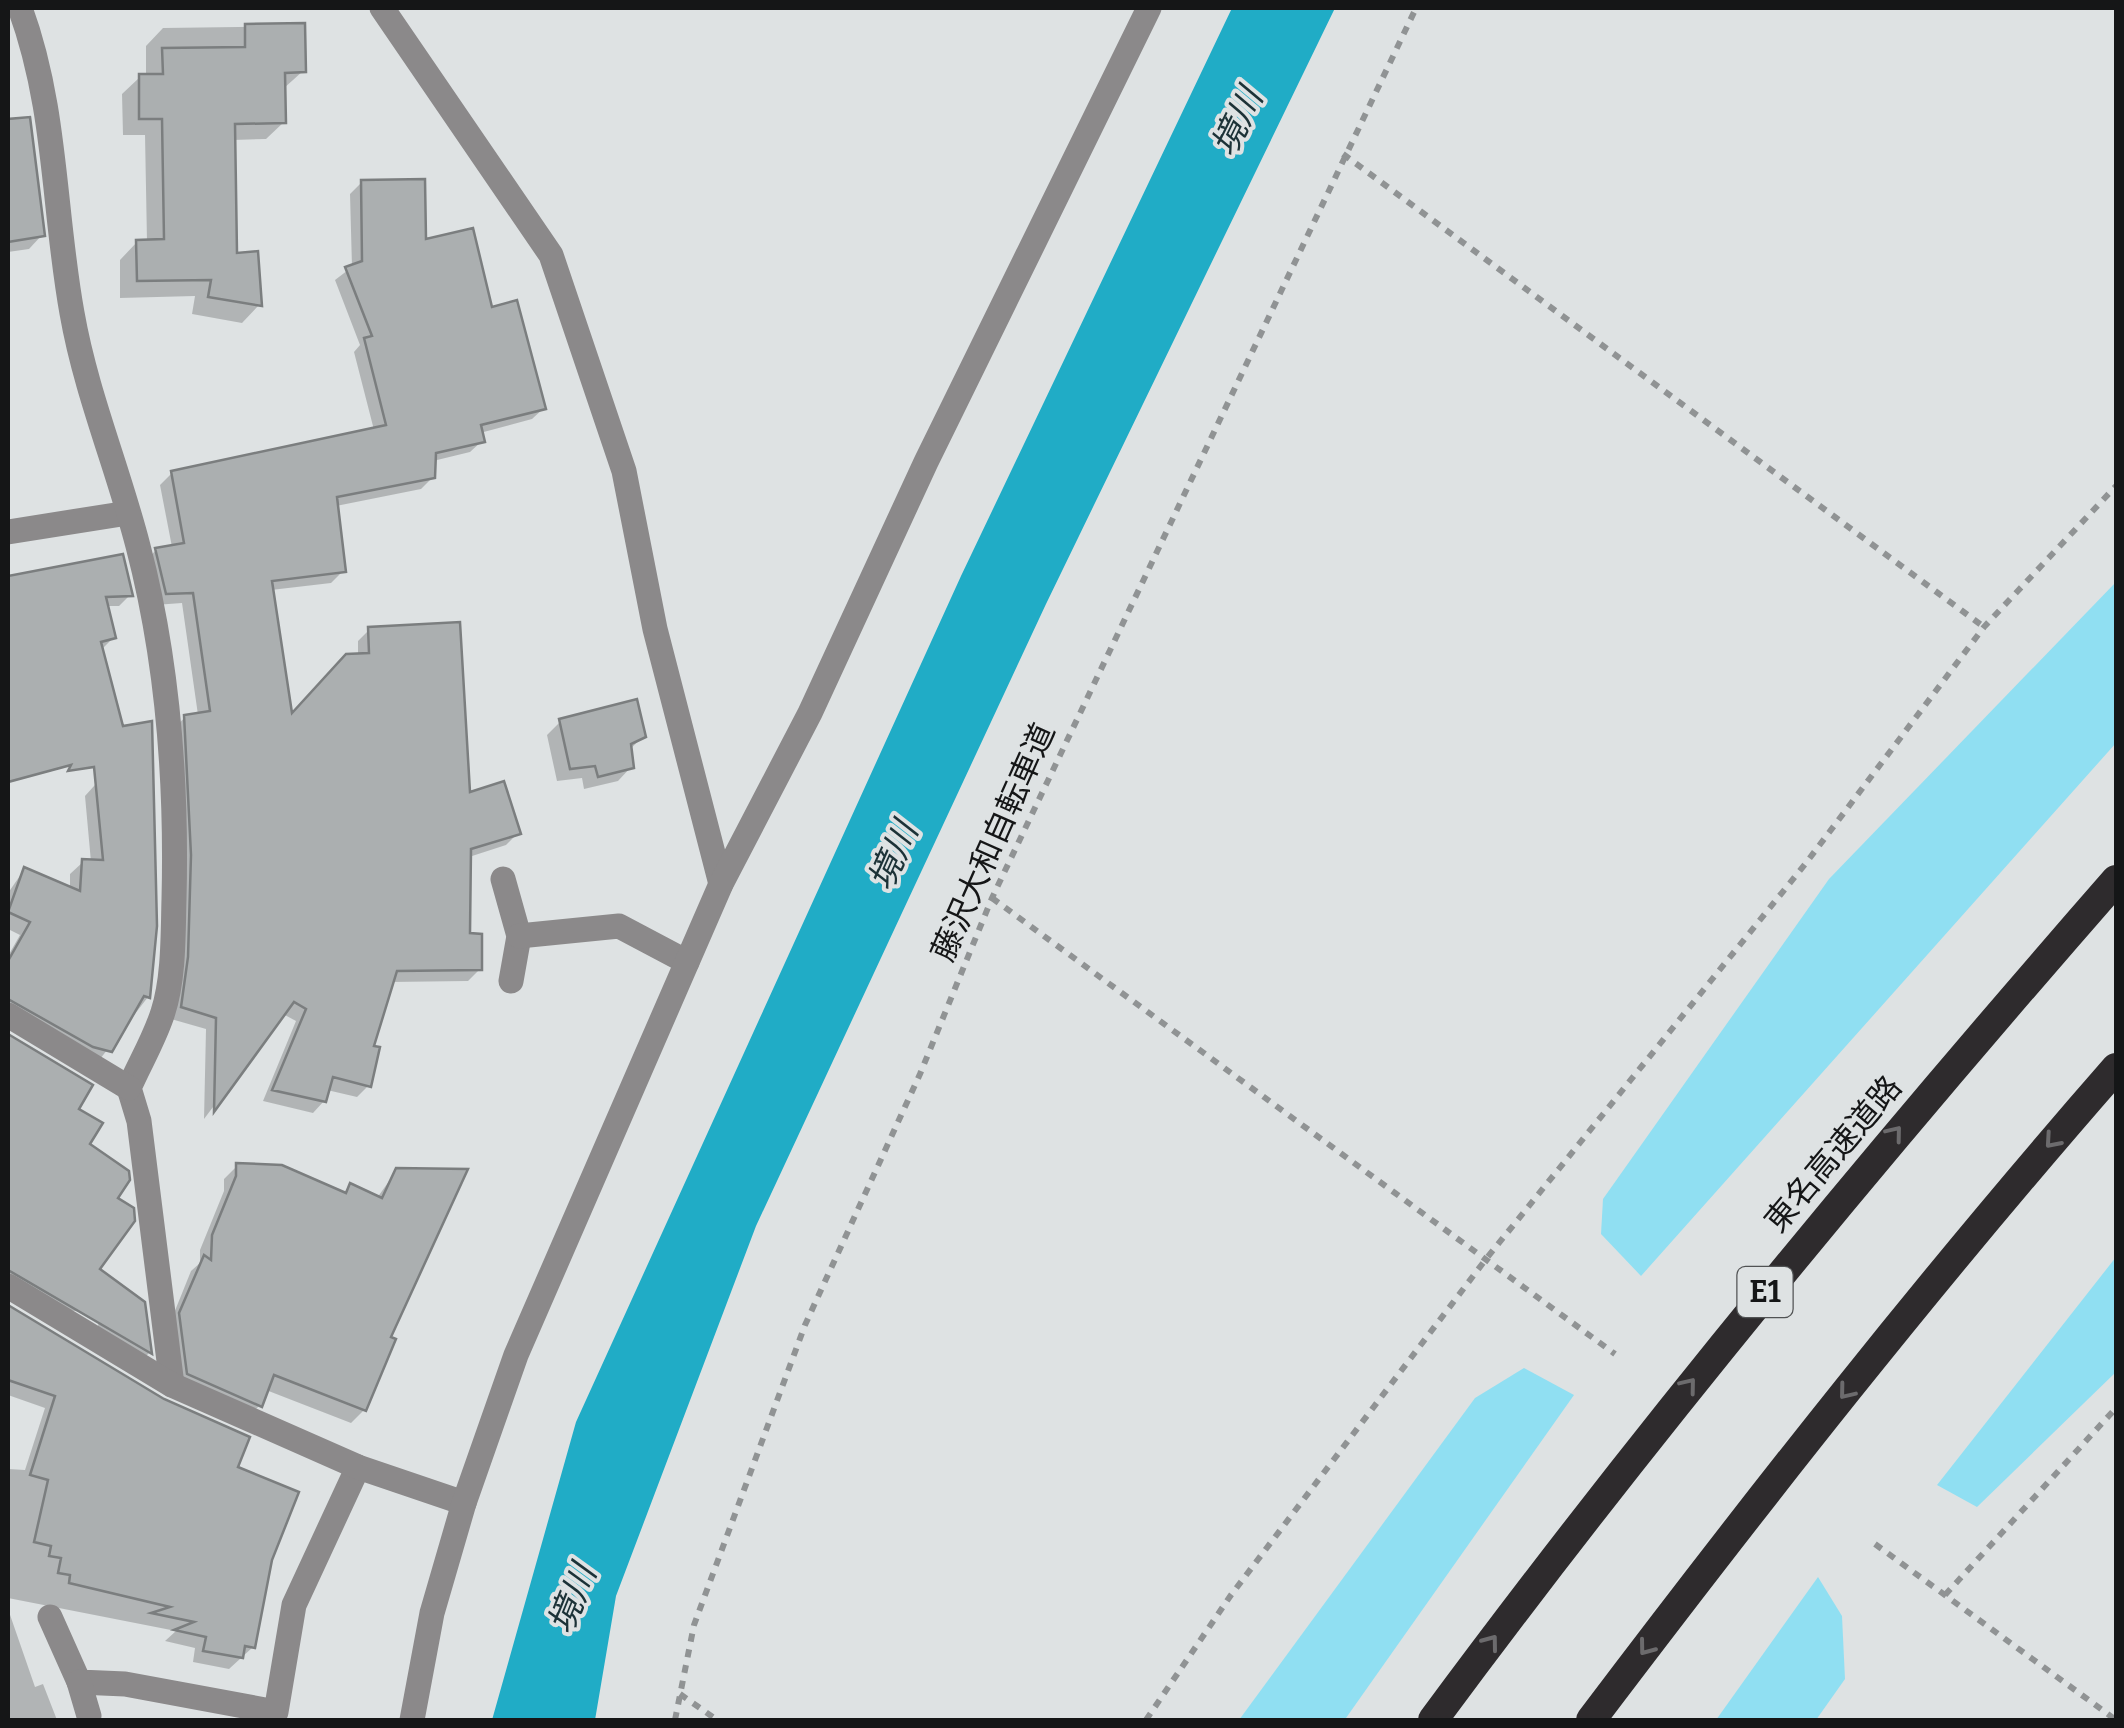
<svg xmlns="http://www.w3.org/2000/svg" width="2124" height="1728" font-family="Bitter,'Noto Sans JP',serif">
<style>
.green{fill:#90dff2}
.water{fill:#20acc6}
.shadow{fill:#0003}
.building{fill:#abafb0;stroke:#7b7e7f;stroke-width:2.5}
.lines{fill:none;stroke-linecap:round;stroke-linejoin:round}
.path{stroke:#909394;stroke-width:6;stroke-dasharray:8 8;stroke-linecap:butt}
.service{stroke:#8b898a;stroke-width:25}
.minor{stroke:#8b898a;stroke-width:25}
.motorway{stroke:#2e2b2d;stroke-width:30}
.oneway{stroke:#6c6b6d}
.labels{text-anchor:middle;dominant-baseline:central;stroke-width:8;stroke-linejoin:round;paint-order:stroke}
.shield{fill:#dee2e3;stroke:#515354;stroke-width:2.5}
.shield-label{font-size:30px;font-weight:bold;fill:#151617}
.street-label{font-size:32px;fill:#151617;stroke:#dee2e3}
.water-label{font-size:35px;font-style:italic;fill:#1c3237;stroke:#dee2e3}
</style>
<rect width="100%" height="100%" fill="#dee2e3"/>
<g class="green">
<path d="M 2116,582 L 2116,743 L 1641,1276 L 1601,1234 L 1603,1199 L 1829,879 Z"/>
<path d="M 2116,1257 L 2116,1372 L 1977,1507 L 1937,1485 Z"/>
<path d="M 1524,1368 L 1574,1395 L 1346,1718 L 1239,1720 L 1475,1398 Z"/>
<path d="M 1818,1577 L 1842,1616 L 1845,1679 L 1816,1720 L 1716,1720 Z"/>
</g>
<path class="water" d="M 1232,8 L 1335,8 L 1046,604 L 756,1226 L 616,1596 L 595,1720 L 492,1720 L 576,1422 L 961,576 Z"/>
<g class="shadow">
<path d="M 302,26 L 303,71 L 283,89 L 284,122 L 266,139 L 233,140 L 235,255 L 259,305 L 242,323 L 192,314 L 195,296 L 120,298 L 120,260 L 137,242 L 147,242 L 145,135 L 123,135 L 122,94 L 140,77 L 146,77 L 146,46 L 163,28 Z"/>
<path d="M 31,140 L 42,235 L 29,249 L 8,252 L 8,144 Z"/>
<path d="M 362,182 L 491,310 L 544,408 L 532,419 L 480,433 L 482,441 L 470,452 L 433,461 L 433,477 L 421,489 L 336,506 L 343,571 L 331,583 L 271,590 L 290,717 L 358,656 L 358,641 L 369,630 L 467,795 L 518,833 L 506,845 L 469,857 L 468,936 L 480,969 L 468,981 L 391,982 L 371,1048 L 369,1085 L 357,1097 L 327,1090 L 324,1101 L 313,1113 L 263,1101 L 296,1021 L 283,1014 L 204,1119 L 206,1029 L 171,1019 L 174,729 L 185,717 L 198,715 L 182,603 L 155,605 L 145,562 L 156,550 L 172,547 L 160,485 L 172,473 L 374,430 L 354,352 L 360,345 L 335,280 L 352,267 L 350,194 Z"/>
<path d="M 121,557 L 130,595 L 119,606 L 106,606 L 113,638 L 101,650 L 106,722 L 8,722 L 8,578 Z"/>
<path d="M 561,721 L 644,736 L 629,750 L 631,767 L 618,781 L 584,789 L 582,778 L 557,781 L 547,735 Z"/>
<path d="M 150,724 L 156,854 L 148,997 L 97,1063 L 8,1015 L 8,956 L 20,935 L 8,929 L 8,893 L 24,870 L 70,890 L 70,874 L 83,862 L 91,862 L 85,796 Z"/>
<path d="M 8,1037 L 89,1086 L 76,1110 L 86,1145 L 114,1198 L 97,1270 L 143,1303 L 149,1353 L 137,1365 L 97,1340 L 99,1314 L 42,1307 L 8,1286 L 8,1251 L 20,1238 L 53,1242 L 8,1214 Z"/>
<path d="M 237,1166 L 342,1194 L 351,1186 L 377,1198 L 397,1170 L 388,1338 L 364,1410 L 351,1423 L 266,1390 L 260,1405 L 247,1418 L 175,1387 L 168,1328 L 191,1271 L 200,1263 L 200,1250 L 224,1191 L 224,1179 Z"/>
<path d="M 8,1351 L 82,1353 L 234,1469 L 269,1560 L 253,1647 L 229,1669 L 193,1662 L 195,1648 L 165,1641 L 176,1631 L 8,1598 L 8,1469 L 25,1470 L 45,1408 L 8,1395 Z"/>
<path d="M 8,1609 L 35,1687 L 43,1684 L 57,1720 L 8,1720 Z"/>
</g>
<g class="building">
<path d="M 305,23 L 306,72 L 285,73 L 286,123 L 235,124 L 237,253 L 258,251 L 262,306 L 208,297 L 211,280 L 137,281 L 136,240 L 164,239 L 162,119 L 139,119 L 139,74 L 163,74 L 162,48 L 245,47 L 245,24 Z"/>
<path d="M 30,117 L 45,236 L 8,242 L 8,119 Z"/>
<path d="M 425,179 L 426,239 L 473,228 L 492,307 L 517,300 L 546,409 L 481,425 L 485,442 L 436,453 L 435,478 L 337,497 L 346,572 L 272,581 L 292,713 L 346,654 L 369,653 L 368,627 L 460,622 L 470,792 L 504,781 L 521,834 L 471,849 L 470,933 L 482,934 L 482,970 L 397,971 L 374,1046 L 380,1047 L 371,1087 L 333,1077 L 326,1102 L 272,1090 L 306,1009 L 294,1002 L 214,1112 L 216,1018 L 181,1007 L 188,957 L 191,855 L 184,715 L 210,711 L 193,593 L 166,594 L 155,548 L 184,543 L 171,471 L 386,425 L 364,338 L 372,336 L 345,267 L 362,261 L 361,180 Z"/>
<path d="M 123,554 L 133,596 L 106,597 L 116,638 L 101,642 L 123,726 L 152,721 L 157,926 L 150,998 L 144,996 L 112,1052 L 93,1047 L 8,999 L 8,961 L 30,922 L 8,912 L 24,867 L 80,891 L 82,859 L 103,860 L 94,767 L 68,771 L 71,765 L 8,782 L 8,576 Z"/>
<path d="M 637,699 L 646,737 L 631,744 L 634,768 L 598,777 L 595,766 L 570,769 L 559,719 Z"/>
<path d="M 8,1034 L 93,1085 L 79,1109 L 103,1123 L 90,1144 L 129,1171 L 130,1180 L 118,1198 L 134,1208 L 135,1221 L 100,1269 L 145,1302 L 152,1354 L 8,1270 Z"/>
<path d="M 236,1163 L 282,1165 L 346,1193 L 350,1183 L 382,1198 L 396,1168 L 468,1169 L 391,1337 L 396,1339 L 366,1411 L 274,1375 L 262,1407 L 187,1374 L 179,1313 L 204,1255 L 211,1260 L 212,1235 L 236,1176 Z"/>
<path d="M 8,1305 L 164,1399 L 250,1437 L 238,1467 L 299,1492 L 272,1560 L 255,1648 L 245,1646 L 243,1658 L 203,1651 L 206,1637 L 174,1630 L 194,1622 L 151,1613 L 170,1607 L 69,1583 L 70,1575 L 58,1573 L 61,1558 L 49,1556 L 51,1546 L 34,1542 L 48,1480 L 30,1475 L 55,1396 L 8,1380 Z"/>
</g>
<g class="lines">
<g class="path">
<path d="M 1343,154 L 1984,627"/>
<path d="M 992,898 L 1615,1354"/>
<path d="M 1875,1544 L 2116,1720"/>
<path d="M 1945,1595 L 2116,1408"/>
<path d="M 680,1694 L 717,1720"/>
<path d="M 675,1720 L 694,1625 L 805,1325 L 920,1074 L 992,898 L 1416,8"/>
<path d="M 1146,1720 L 1231,1595 L 1486,1259 L 1806,863 L 1984,627 L 2116,486"/>
</g>
<g class="service">
<path d="M 8,532 L 128,513"/>
<path d="M 503,879 L 519,936 L 511,981"/>
<path d="M 519,936 L 619,926 L 687,962"/>
<path d="M 50,1617 L 79,1682 L 125,1684 L 276,1712 L 294,1605 L 358,1467"/>
<path d="M 79,1682 L 89,1716"/>
</g>
<g class="minor">
<path d="M 20,8 C 57,109 53,208 72,313 C 86,393 118,468 138,546 C 168,661 177,780 174,899 C 173,934 174,978 163,1012 C 155,1038 140,1063 129,1088 L 139,1121 L 172,1385"/>
<path d="M 382,8 L 551,255 L 624,471 L 655,629 L 721,884"/>
<path d="M 8,1015 L 129,1088"/>
<path d="M 8,1286 L 172,1385 L 358,1467 L 464,1503"/>
<path d="M 412,1720 L 432,1613 L 464,1503 L 516,1355 L 721,884 L 810,713 L 926,462 L 1149,8"/>
</g>
<g class="motorway">
<path d="M 1433,1720 C 1648,1429 1878,1152 2116,880"/>
<path d="M 1591,1720 C 1759,1498 1932,1278 2116,1068"/>
</g>
</g>
<defs><path id="oneway-chevron" d="M-2-3.5L2.5 0L-2 3.5" fill="none" stroke-width="1.6" stroke-linecap="round" stroke-linejoin="round" transform="scale(2.5)"/></defs>
<g class="oneway">
<use href="#oneway-chevron" transform="translate(1895 1133) rotate(-51)"/>
<use href="#oneway-chevron" transform="translate(2052 1141) rotate(131)"/>
<use href="#oneway-chevron" transform="translate(1689 1385) rotate(-51)"/>
<use href="#oneway-chevron" transform="translate(1846 1392) rotate(129)"/>
<use href="#oneway-chevron" transform="translate(1491 1642) rotate(-53)"/>
<use href="#oneway-chevron" transform="translate(1646 1648) rotate(127)"/>
</g>
<g class="labels">
<rect class="shield" x="1737.5" y="1267" width="55" height="50" rx="8"/>
<g class="shield-label">
<text x="1765" y="1292">E1</text>
</g>
<g class="street-label">
<text transform="translate(993 842) rotate(-66)">藤沢大和自転車道</text>
<text transform="translate(1833 1154) rotate(-50)">東名高速道路</text>
</g>
<g class="water-label">
<text transform="translate(1237 122) rotate(-64)">境川</text>
<text transform="translate(893 856) rotate(-66)">境川</text>
<text transform="translate(572 1599) rotate(-68)">境川</text>
</g>
</g>
<rect width="2124" height="1728" fill="none" stroke="#151617" stroke-width="20"/>
</svg>
